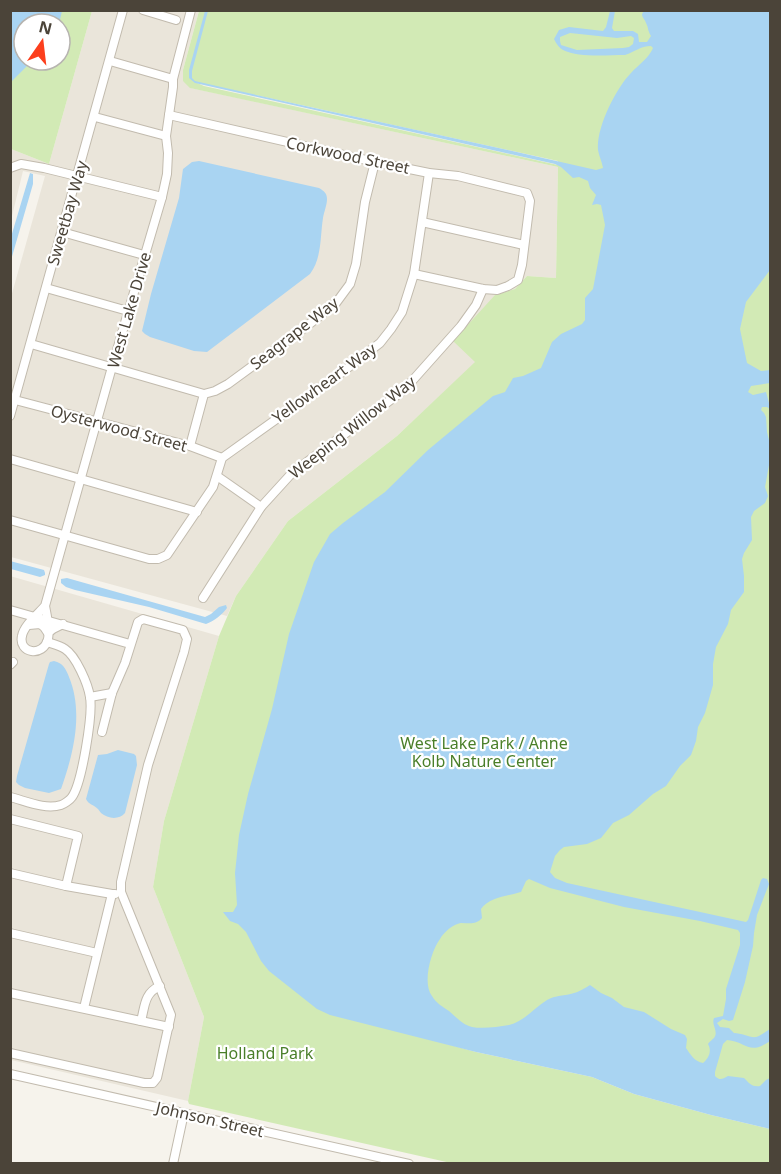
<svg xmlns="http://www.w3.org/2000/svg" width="781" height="1174" font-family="'Noto Sans',sans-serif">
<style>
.residential{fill:#eae5da}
.green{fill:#d2eab5;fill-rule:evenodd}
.water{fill:#a9d4f2;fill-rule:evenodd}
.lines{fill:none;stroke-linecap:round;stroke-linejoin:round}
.minor-casing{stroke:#c2bbae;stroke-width:10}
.minor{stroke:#fff;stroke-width:8}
.labels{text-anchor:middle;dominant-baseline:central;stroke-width:4.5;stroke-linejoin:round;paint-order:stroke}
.street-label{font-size:16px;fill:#4b4439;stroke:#fff}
.park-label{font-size:16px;fill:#4a7f2a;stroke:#fff}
</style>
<rect width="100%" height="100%" fill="#f6f3ec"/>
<g class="residential">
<path d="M 92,11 L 199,11 L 183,70 L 191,88 L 558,167 L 556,278 L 527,276 L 515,289 L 495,295 L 476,362 L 397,436 L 288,521 L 236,596 L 227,616 L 11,557 L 11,297 L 45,176 L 23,171 L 11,220 L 11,149 L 49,164 Z"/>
<path d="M 10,576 L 219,636 L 164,821 L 153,887 L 204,1017 L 188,1101 L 11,1060 Z"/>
</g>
<g class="green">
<path d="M 10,11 L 92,11 L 49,164 L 11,149 ZM 24,24 L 60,24 L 60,60 L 24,60 Z"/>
<path d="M 199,11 L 770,11 L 770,1115 L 326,1010 L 476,1052 L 592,1077 L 634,1094 L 711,1115 L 770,1129 L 770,1163 L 451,1163 L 189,1104 L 188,1101 L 204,1017 L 153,887 L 164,821 L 219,636 L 236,596 L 288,521 L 397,436 L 475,362 L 453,341 L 495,295 L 515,289 L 527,276 L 556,278 L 558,167 L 190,88 L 183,81 L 183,70 ZM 195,82 L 558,161 L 558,165 L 204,86 Z"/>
</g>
<g class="water">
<path d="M 11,10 L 62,11 L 59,24 L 24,24 L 24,60 L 33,60 L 11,82 Z"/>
<path d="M 205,11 L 208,11 L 192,71 L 192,78 L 195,81 C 329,112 463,139 596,170 L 603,168 C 602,162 599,156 598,150 C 596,128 616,88 631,73 C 638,65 649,58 653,48 L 651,46 C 640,46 635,52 625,55 C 607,55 579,58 563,50 C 559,48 556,43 554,39 L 559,30 L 569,27 L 603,31 L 606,27 L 610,11 L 615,11 L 612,28 L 614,31 L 633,31 L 638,34 L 639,42 L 647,42 L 651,36 C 647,29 649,29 646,23 C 645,19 642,18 642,14 L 644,11 L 770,11 L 770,270 L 746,302 L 740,329 L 747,363 L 761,371 L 770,370 L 770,383 L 751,386 L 748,392 L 753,395 L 766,392 L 769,403 L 770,404 L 770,409 L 767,407 L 762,407 L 761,410 L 764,413 L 766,417 L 767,432 L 770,444 L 769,465 L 765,487 L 768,496 L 765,503 L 754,511 L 751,517 L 752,540 L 744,553 L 742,559 L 744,576 L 744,592 L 731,610 L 728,624 L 716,647 L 713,664 L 713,685 L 705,713 L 698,727 L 696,741 L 691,755 L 680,766 L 666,786 L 653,794 L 629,815 L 613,823 L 601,838 L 587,844 L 564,847 L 560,850 L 555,856 L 550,872 L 555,878 L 567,883 L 746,922 L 748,920 L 761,880 L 763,878 L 767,879 L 769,884 L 757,915 L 754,933 L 753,946 L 745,982 L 733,1020 L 729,1021 L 723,1019 L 717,1023 L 720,1027 L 729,1028 L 734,1033 C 742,1033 750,1038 756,1037 C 760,1036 767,1031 770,1029 L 770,1041 C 748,1056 748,1042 727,1040 L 723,1044 L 715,1072 L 715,1076 C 720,1081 722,1079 728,1076 L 744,1078 C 750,1084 752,1087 760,1086 L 766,1080 L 770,1078 L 770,1129 L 711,1115 L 634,1094 L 592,1077 L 476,1052 L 330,1015 L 317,1009 L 269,971 L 261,961 L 246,932 L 238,924 L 230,921 L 223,912 L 233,912 L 237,905 L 235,873 L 239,835 L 248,794 L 272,709 L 289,634 L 314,562 L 330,534 L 343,523 L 385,492 L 428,450 L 493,396 L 505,392 L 513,378 L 523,376 L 541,368 L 552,342 L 561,334 L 582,324 L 585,320 L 585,298 L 593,289 L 605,225 L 601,205 L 597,204 L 592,205 L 596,195 L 590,188 L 588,181 L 579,177 L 573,178 L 561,167 L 555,164 L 195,83 L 189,78 L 189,70 ZM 570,33 L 617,38 L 631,36 L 634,38 L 633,44 L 629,47 L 623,48 L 577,50 L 561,45 L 560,41 L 560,37 ZM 529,879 L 550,888 L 624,907 L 700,921 L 738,930 L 740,933 L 740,945 L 726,989 L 726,999 L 723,1016 L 714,1018 C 711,1025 719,1031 714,1038 C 712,1040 710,1041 708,1044 C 712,1051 709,1058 703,1063 C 695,1062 690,1054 686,1048 L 687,1039 L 685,1035 L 671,1029 L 644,1012 L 624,1007 L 612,998 L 601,993 L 590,985 C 585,988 579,992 574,993 C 565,996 555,995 547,1000 C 534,1008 525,1021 509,1025 C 497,1027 483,1029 472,1027 C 463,1025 456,1017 449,1011 C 443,1007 436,1003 432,996 C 422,983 431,951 440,939 C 444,932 453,924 461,923 C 470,923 476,925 482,918 L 481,909 C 489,897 508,896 521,892 L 526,881 Z"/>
<path d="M 199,161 L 319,188 C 324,191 327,193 327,199 C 327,205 324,212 323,218 C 320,237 322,258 310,274 L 207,352 L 194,351 L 150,337 L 145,334 L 142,331 L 151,294 L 179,198 L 183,169 L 192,162 Z"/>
<path d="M 30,173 L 33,174 L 33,184 L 11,260 L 11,237 Z"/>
<path d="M 10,561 L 44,570 L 45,573 L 45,575 L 40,577 L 11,569 Z"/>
<path d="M 67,578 L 205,617 L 211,614 L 219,607 L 226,605 L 227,608 C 222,615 214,621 206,624 L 149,607 L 75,590 L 66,587 L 61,583 L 61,579 Z"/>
<path d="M 54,661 C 63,663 66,669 69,677 C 84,713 73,755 61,789 L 49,793 L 25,788 L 19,785 L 16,782 L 17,776 L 49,664 L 50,662 Z"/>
<path d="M 118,750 L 134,754 L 136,756 L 137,765 L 125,813 C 119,820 108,819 101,813 C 100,812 99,810 98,809 C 93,804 89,805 86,799 L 98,755 L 107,754 Z"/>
</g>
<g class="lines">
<defs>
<g id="minor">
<path d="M 143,10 L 176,20"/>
<path d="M 110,61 L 173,79"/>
<path d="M 169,115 L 375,162 L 429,173 L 458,176 L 527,193 L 530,201 L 522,265 L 518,280 L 508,286 L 497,290 L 483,289 L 414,274"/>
<path d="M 95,117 L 166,136"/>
<path d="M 10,168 L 21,164 L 44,168 L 162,197"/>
<path d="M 422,222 L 524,245"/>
<path d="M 62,232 L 144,255"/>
<path d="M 46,288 L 128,311"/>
<path d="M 31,344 L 204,394"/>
<path d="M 15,400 L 190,446 L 222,458"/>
<path d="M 10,416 L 123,10"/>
<path d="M 190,446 L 204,394 L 215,391 L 228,384 L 303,329 L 336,303 L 350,284 L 356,264 L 365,202 L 375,162"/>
<path d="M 10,459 L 197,512"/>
<path d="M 217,476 L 261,507"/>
<path d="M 10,520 L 149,559 L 158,559 L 167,555 L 213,487 L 222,458 L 341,373 L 380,343 L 391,329 L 402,312 L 414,274 L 429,173"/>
<path d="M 203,598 L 261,507 L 292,473 L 404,390 L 461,326 L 476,305 L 483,289"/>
<path d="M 45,606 C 38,614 24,625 22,636 C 18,653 43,658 48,639 C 50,629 47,616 45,606 L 112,367 L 162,197 L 167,174 L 168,153 L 166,136 L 173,87 L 173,79 L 191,10"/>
<path d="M 10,610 L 130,644"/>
<path d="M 29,625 L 40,624 L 44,627 L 48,633 L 53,629 L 63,624"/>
<path d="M 10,665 L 13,662"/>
<path d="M 90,697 L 112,693"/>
<path d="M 10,797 C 26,801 45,810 61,805 C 64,804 70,800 72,797 C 82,783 93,714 90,697 C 88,684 76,656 65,649 C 59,645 53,644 47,642"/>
<path d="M 10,819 L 78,836 L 66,886"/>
<path d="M 10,873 L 66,886 L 112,894 L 115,894"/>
<path d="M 10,933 L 97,953"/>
<path d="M 10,993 L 169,1027"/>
<path d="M 84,1008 L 112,894"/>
<path d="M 141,1021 C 145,1006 144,993 160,986"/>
<path d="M 10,1053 L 144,1083 L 153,1083 L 157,1078 L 171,1015 L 121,892 L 121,882 L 148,765 L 184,652 L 187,639 L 183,630 L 143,619 L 138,622 L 125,663 L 112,693 L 102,732"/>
<path d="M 10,1074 L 409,1164"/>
<path d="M 173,1164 L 184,1113"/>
</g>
</defs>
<use href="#minor" class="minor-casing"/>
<use href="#minor" class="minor"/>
</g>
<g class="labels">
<g class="street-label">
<text transform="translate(348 155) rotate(12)">Corkwood Street</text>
<text transform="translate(67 213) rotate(-74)">Sweetbay Way</text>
<text transform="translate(129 310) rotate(-74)">West Lake Drive</text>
<text transform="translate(294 333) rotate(-38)">Seagrape Way</text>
<text transform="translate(324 383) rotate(-36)">Yellowheart Way</text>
<text transform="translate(352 427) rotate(-38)">Weeping Willow Way</text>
<text transform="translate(119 428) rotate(15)">Oysterwood Street</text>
<text transform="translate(210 1119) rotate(13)">Johnson Street</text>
</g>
<g class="park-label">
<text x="484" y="743">West Lake Park / Anne<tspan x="484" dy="18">Kolb Nature Center</tspan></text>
<text x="265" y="1053">Holland Park</text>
</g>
</g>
<rect width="781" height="1174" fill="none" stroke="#4b4439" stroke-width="24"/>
<g transform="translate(42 42) rotate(14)"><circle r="28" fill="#ffffff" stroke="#b7b4b0" stroke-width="1.5"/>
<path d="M0-4.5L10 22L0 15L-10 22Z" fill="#fc3f1d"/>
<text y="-9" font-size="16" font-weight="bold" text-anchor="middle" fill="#4b4439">N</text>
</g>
</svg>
